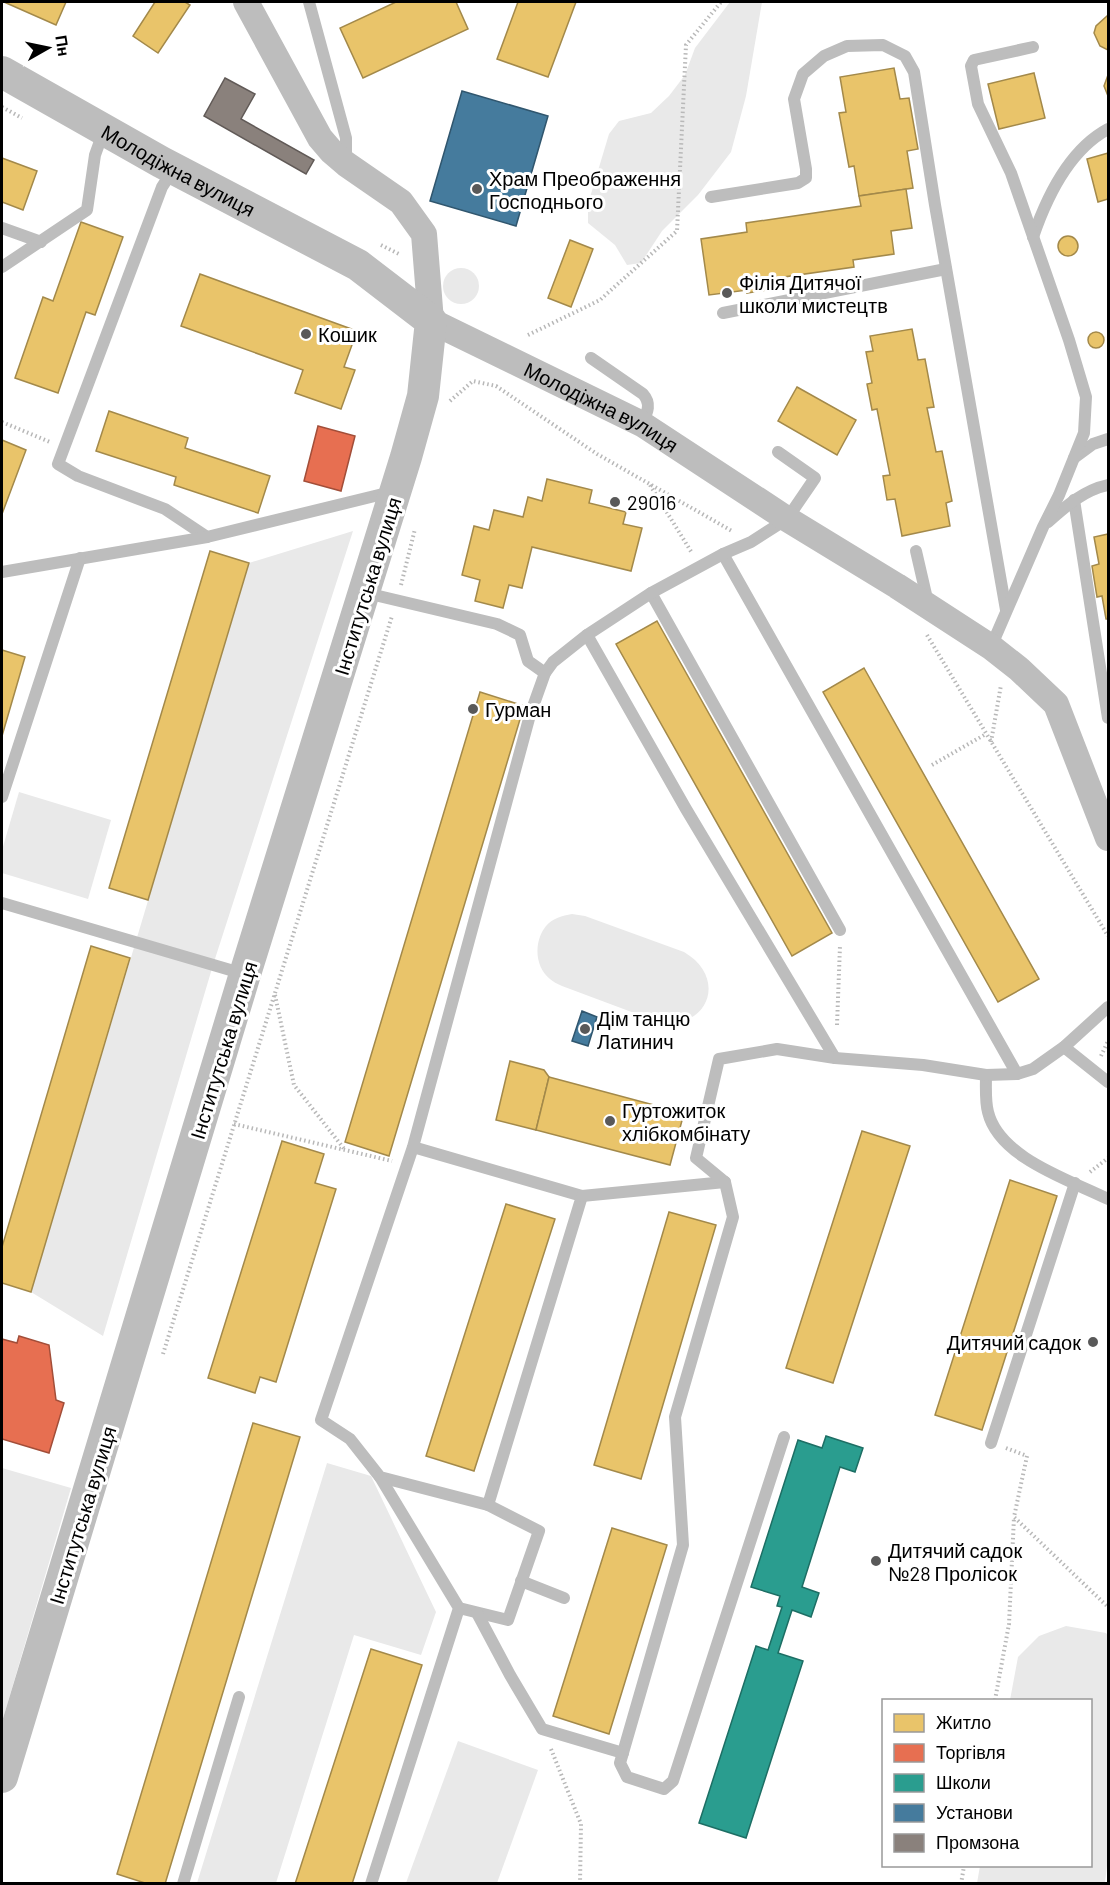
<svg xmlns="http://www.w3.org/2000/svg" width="1110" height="1885" font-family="Barlow,sans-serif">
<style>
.green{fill:#e9e9e9}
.homes{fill:#e9c46a;stroke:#a3894a;stroke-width:1.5}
.shops{fill:#e76f51;stroke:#a24e39;stroke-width:1.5}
.schools{fill:#2a9d8f;stroke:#1d6e64;stroke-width:1.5}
.public{fill:#457b9d;stroke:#30566e;stroke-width:1.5}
.industry{fill:#8a817c;stroke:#615a57;stroke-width:1.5}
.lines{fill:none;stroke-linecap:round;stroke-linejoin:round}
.path{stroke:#b8b8b8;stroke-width:4;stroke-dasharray:1.5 3;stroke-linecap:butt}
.service{stroke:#bdbdbd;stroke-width:12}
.minor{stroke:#bdbdbd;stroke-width:26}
.tertiary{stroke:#bdbdbd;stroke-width:32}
.poi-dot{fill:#595959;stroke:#fff;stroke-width:2}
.labels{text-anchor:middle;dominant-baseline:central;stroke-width:6;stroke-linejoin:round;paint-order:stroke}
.street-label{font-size:20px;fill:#000;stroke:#fff}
.poi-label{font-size:20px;fill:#000;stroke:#fff;text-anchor:start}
</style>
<rect width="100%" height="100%" fill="#fff"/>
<g class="green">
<path d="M 730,2 L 762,2 L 746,96 L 731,152 L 698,195 L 662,231 L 641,263 L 627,265 L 615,245 L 588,223 L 588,204 L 609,134 L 619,121 L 651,113 L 669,96 L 685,75 L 695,48 Z"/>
<circle cx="461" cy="286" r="18"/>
<path d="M 353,531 L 213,965 L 103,1336 L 31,1292 L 249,563 Z"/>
<path d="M 19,792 L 111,820 L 88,899 L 2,873 L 2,850 Z"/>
<path d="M 572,914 L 585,916 L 684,952 C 727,977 710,1028 661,1023 L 562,986 C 558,984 553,982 550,979 C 534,966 534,941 546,926 C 553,918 562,916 572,914 Z"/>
<path d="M 327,1463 L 371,1476 L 436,1612 L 421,1655 L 354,1635 L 276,1883 L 197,1883 Z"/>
<path d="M 2,1468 L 71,1488 L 2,1722 Z"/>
<path d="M 1066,1626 L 1106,1633 L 1108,1636 L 1108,1857 L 1105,1883 L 977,1883 L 980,1866 L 1090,1866 L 1090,1700 L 1010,1700 L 1018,1657 L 1039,1636 Z"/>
<path d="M 458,1741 L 538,1770 L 497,1883 L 406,1883 Z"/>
</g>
<g class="homes">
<path d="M 4,2 L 66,2 L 56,25 Z"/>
<path d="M 155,2 L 185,2 L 190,5 L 158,53 L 133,36 Z"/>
<path d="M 396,2 L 456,2 L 468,29 L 363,78 L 340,28 Z"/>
<path d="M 518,2 L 576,2 L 548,77 L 497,59 Z"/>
<path d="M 1107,16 L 1108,16 L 1108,50 L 1100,46 L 1094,33 L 1096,26 Z"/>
<path d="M 894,68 L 900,99 L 909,98 L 918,149 L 907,151 L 913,188 L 859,196 L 854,166 L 849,167 L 839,113 L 846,112 L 840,77 Z"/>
<path d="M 1034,73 L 1045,118 L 999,129 L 988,84 Z"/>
<path d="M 1108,75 L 1108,96 L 1104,86 Z"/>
<path d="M 1108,153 L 1108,199 L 1098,202 L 1087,159 Z"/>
<path d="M 2,158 L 37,171 L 23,210 L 2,202 Z"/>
<path d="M 906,189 L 912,228 L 891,231 L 894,254 L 853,260 L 854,267 L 784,277 L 785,287 L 747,293 L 747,290 L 709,295 L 701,239 L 747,232 L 746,223 L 861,206 L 859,196 Z"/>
<path d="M 81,222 L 123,237 L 95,315 L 86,312 L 58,393 L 15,378 L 43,297 L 53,301 Z"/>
<circle cx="1068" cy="246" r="10"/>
<path d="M 570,240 L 593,249 L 571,307 L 548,298 Z"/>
<path d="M 200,274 L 357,331 L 344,367 L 355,370 L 341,409 L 295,393 L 303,370 L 181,326 Z"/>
<path d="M 912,329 L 918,360 L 925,359 L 934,407 L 927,408 L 936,452 L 942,451 L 952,501 L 946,503 L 950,526 L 902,536 L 895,499 L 887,500 L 883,476 L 890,475 L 877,409 L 872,410 L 867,384 L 872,383 L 866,352 L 873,351 L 870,336 Z"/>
<circle cx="1096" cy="340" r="8"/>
<path d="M 797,387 L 856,420 L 837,455 L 778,421 Z"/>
<path d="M 109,411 L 188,438 L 185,448 L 270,476 L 258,513 L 174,485 L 176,477 L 96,451 Z"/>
<path d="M 2,440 L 26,450 L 2,514 Z"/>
<path d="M 547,479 L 592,490 L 589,503 L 626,512 L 623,524 L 642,528 L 631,571 L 532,547 L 522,588 L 509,585 L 503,608 L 475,601 L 480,580 L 462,575 L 474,526 L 489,530 L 494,510 L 523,517 L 528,497 L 542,501 Z"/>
<path d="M 1108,534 L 1108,619 L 1106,619 L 1102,596 L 1097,597 L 1092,566 L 1099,564 L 1094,537 Z"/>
<path d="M 210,551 L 249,563 L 148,900 L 109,888 Z"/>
<path d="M 657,621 L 832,933 L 792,956 L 616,644 Z"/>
<path d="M 2,650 L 25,657 L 2,736 Z"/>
<path d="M 864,668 L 1039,979 L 998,1002 L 823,692 Z"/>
<path d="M 480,692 L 524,706 L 389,1156 L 345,1142 Z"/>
<path d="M 91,946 L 130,958 L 31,1292 L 2,1283 L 2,1247 Z"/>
<path d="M 510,1061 L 544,1070 L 549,1077 L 536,1130 L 496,1120 Z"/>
<path d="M 549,1077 L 684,1113 L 670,1165 L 536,1130 Z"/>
<path d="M 862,1131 L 910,1146 L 833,1383 L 786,1368 Z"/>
<path d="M 282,1141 L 324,1154 L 315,1183 L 336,1189 L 276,1382 L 260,1377 L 255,1393 L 208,1378 Z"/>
<path d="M 1010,1180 L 1057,1196 L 982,1430 L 935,1415 Z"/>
<path d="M 506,1204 L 555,1219 L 474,1471 L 426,1456 Z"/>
<path d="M 669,1212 L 716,1225 L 641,1479 L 594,1465 Z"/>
<path d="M 253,1423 L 300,1437 L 165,1884 L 148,1884 L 117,1874 Z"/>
<path d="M 612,1528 L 667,1545 L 609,1734 L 553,1716 Z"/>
<path d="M 371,1649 L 422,1665 L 352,1884 L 295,1884 Z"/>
</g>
<g class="shops">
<path d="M 318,426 L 355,436 L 341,491 L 304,481 Z"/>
<path d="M 19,1336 L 49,1345 L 56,1400 L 64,1403 L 49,1453 L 2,1439 L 2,1339 L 17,1343 Z"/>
</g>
<path class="schools" d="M 826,1436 L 863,1448 L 855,1472 L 840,1467 L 802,1587 L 819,1593 L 811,1617 L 792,1610 L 778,1653 L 803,1661 L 746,1838 L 699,1823 L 756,1646 L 768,1650 L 782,1607 L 777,1606 L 780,1596 L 751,1587 L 798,1440 L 822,1448 Z"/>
<g class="public">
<path d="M 462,91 L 548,116 L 516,226 L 430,201 Z"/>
<path d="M 582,1011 L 597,1017 L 588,1046 L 572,1041 Z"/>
</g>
<path class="industry" d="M 225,78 L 255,94 L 241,119 L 314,160 L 306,174 L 204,116 Z"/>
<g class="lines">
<g class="path">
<path d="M 2,107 L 22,118"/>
<path d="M 381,245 L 401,255"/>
<path d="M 528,335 L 600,300 L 677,231 L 686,45 L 721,2"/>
<path d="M 450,401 L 473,381 L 496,386 L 597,454 L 732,531"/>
<path d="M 2,422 L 50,442"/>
<path d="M 650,485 L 692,553"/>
<path d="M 401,585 L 415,529"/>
<path d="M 927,635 L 1108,936"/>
<path d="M 991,742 L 1001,685"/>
<path d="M 932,765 L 986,734"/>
<path d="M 275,995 L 294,1085 L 345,1150"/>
<path d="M 837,1025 L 840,946"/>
<path d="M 1101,1056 L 1108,1041"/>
<path d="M 234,1124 L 392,1161"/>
<path d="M 1090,1172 L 1108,1158"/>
<path d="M 163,1354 L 392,616"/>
<path d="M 1006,1448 L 1027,1456 L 1014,1517 L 1108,1607"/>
<path d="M 2,1651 L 3,1651"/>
<path d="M 995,1700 L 1009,1624 L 1014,1517"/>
<path d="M 551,1749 L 581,1824 L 580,1884"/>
<path d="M 961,1884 L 964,1866"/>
</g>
<g class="service">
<path d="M 309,2 L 346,138 L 346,163"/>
<path d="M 173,170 L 162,187 L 58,464 L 78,476 L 165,509 L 207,537"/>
<path d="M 711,197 L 798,183 L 806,178 L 806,169 L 794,99 L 803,74 L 824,56 L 847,46 L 883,45 L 905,56 L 914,72 L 935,205 L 1006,610"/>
<path d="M 2,228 L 41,242"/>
<path d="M 1033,237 C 1047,196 1069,150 1108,129"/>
<path d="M 2,267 L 87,210 L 95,155 L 104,130"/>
<path d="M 723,313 L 946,269"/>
<path d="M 591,358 L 643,394 C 652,404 647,413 642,424"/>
<path d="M 1074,458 L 1093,444 L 1108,439"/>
<path d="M 1074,500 L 1108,718"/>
<path d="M 1048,522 C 1066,506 1084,490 1108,485"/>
<path d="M 916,551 L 928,603"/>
<path d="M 723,554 L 1017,1074"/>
<path d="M 2,572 L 207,537 L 391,492"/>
<path d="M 366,593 L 497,624 L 520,635 L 528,661 L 545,673"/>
<path d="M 651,593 L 840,930"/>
<path d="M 587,635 L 686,809 L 835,1058"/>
<path d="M 991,647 L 1043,527 L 1059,495 L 1084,433 L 1086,397 L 1069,340 L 1011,173 L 978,104 L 971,66 L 974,60 L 1033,47"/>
<path d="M 2,797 L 80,558"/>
<path d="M 2,903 L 244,974"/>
<path d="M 1064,1047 L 1108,1082"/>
<path d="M 986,1075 C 986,1087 985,1101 988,1112 C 999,1158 1070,1180 1108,1199"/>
<path d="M 413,1147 L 582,1196 L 488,1505 L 380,1477 L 350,1439 L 321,1420 L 413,1147 L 530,715 L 545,673 L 553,662 L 587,635 L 651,593 L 723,554 L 751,542 L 787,519 L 815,478 L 778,452"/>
<path d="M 582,1196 L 725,1182"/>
<path d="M 784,1437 L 673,1781 L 664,1789 L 627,1777 L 620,1763 L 683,1545 L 675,1417 L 733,1217 L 725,1182 L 696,1158 L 719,1059 L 777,1049 L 835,1058 L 923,1065 L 986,1075 L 1017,1074 L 1033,1069 L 1064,1047 L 1108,1007"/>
<path d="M 991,1443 L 1075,1183"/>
<path d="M 521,1581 L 564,1598"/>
<path d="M 459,1608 L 508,1620 L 539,1531 L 488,1505"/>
<path d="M 477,1613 L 510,1675 L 542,1729 L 623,1753"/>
<path d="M 183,1884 L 239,1697"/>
<path d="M 371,1884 L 459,1608 L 380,1477"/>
</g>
<path class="minor" id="s1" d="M 246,2 L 320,138 L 332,152 L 346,164 L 401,202 L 424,234 L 431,321 L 642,424 L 787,519 L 897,586 L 991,647 L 1019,669 L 1056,704 L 1108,838"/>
<path class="tertiary" id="s2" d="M 2,72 L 161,162 L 358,265 L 431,321 L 423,396 L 406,457 L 245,974 L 2,1777"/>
</g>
<g class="poi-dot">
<circle cx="477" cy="189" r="6"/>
<circle cx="727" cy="293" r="6"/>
<circle cx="306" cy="334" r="6"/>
<circle cx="615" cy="502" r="6"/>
<circle cx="473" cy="709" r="6"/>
<circle cx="585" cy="1029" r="6"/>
<circle cx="610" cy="1121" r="6"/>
<circle cx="1093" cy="1342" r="6"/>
<circle cx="876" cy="1561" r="6"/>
</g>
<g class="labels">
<g class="street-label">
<text stroke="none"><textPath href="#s2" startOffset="202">Молодіжна вулиця</textPath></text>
<text stroke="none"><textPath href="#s1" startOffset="576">Молодіжна вулиця</textPath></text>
<text transform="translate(367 586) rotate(-73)">Інститутська вулиця</text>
<text transform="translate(223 1050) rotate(-73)">Інститутська вулиця</text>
<text transform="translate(82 1515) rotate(-73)">Інститутська вулиця</text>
</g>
<g class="poi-label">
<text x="489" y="178">Храм Преображення<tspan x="489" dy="23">Господнього</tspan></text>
<text x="739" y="282">Філія Дитячої<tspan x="739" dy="23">школи мистецтв</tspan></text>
<text x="318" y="334">Кошик</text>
<text x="627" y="502">29016</text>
<text x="485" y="709">Гурман</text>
<text x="597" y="1018">Дім танцю<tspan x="597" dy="23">Латинич</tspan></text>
<text x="622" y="1110">Гуртожиток<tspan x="622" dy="23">хлібкомбінату</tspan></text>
<text x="1081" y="1342" text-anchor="end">Дитячий садок</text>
<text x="888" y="1550">Дитячий садок<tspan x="888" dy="23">№28 Пролісок</tspan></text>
</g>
</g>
<rect width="1110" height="1885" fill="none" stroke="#000000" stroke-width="6"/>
<rect x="882" y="1699" width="210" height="168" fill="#ffffff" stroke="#999999" stroke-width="1.5"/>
<rect x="894" y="1714" width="30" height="18" fill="#e9c46a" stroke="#999999" stroke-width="1.5"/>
<text x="936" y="1729" font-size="18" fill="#000000">Житло</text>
<rect x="894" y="1744" width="30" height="18" fill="#e76f51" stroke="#999999" stroke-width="1.5"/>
<text x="936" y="1759" font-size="18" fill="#000000">Торгівля</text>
<rect x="894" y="1774" width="30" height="18" fill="#2a9d8f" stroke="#999999" stroke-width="1.5"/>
<text x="936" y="1789" font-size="18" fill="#000000">Школи</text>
<rect x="894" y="1804" width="30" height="18" fill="#457b9d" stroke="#999999" stroke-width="1.5"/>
<text x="936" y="1819" font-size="18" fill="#000000">Установи</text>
<rect x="894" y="1834" width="30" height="18" fill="#8a817c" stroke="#999999" stroke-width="1.5"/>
<text x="936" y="1849" font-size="18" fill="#000000">Промзона</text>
<g transform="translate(48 48) rotate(81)" stroke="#ffffff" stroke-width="4.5" paint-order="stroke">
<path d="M0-4.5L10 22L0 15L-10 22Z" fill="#000000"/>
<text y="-9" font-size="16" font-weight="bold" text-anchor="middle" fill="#000000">Пн</text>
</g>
</svg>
